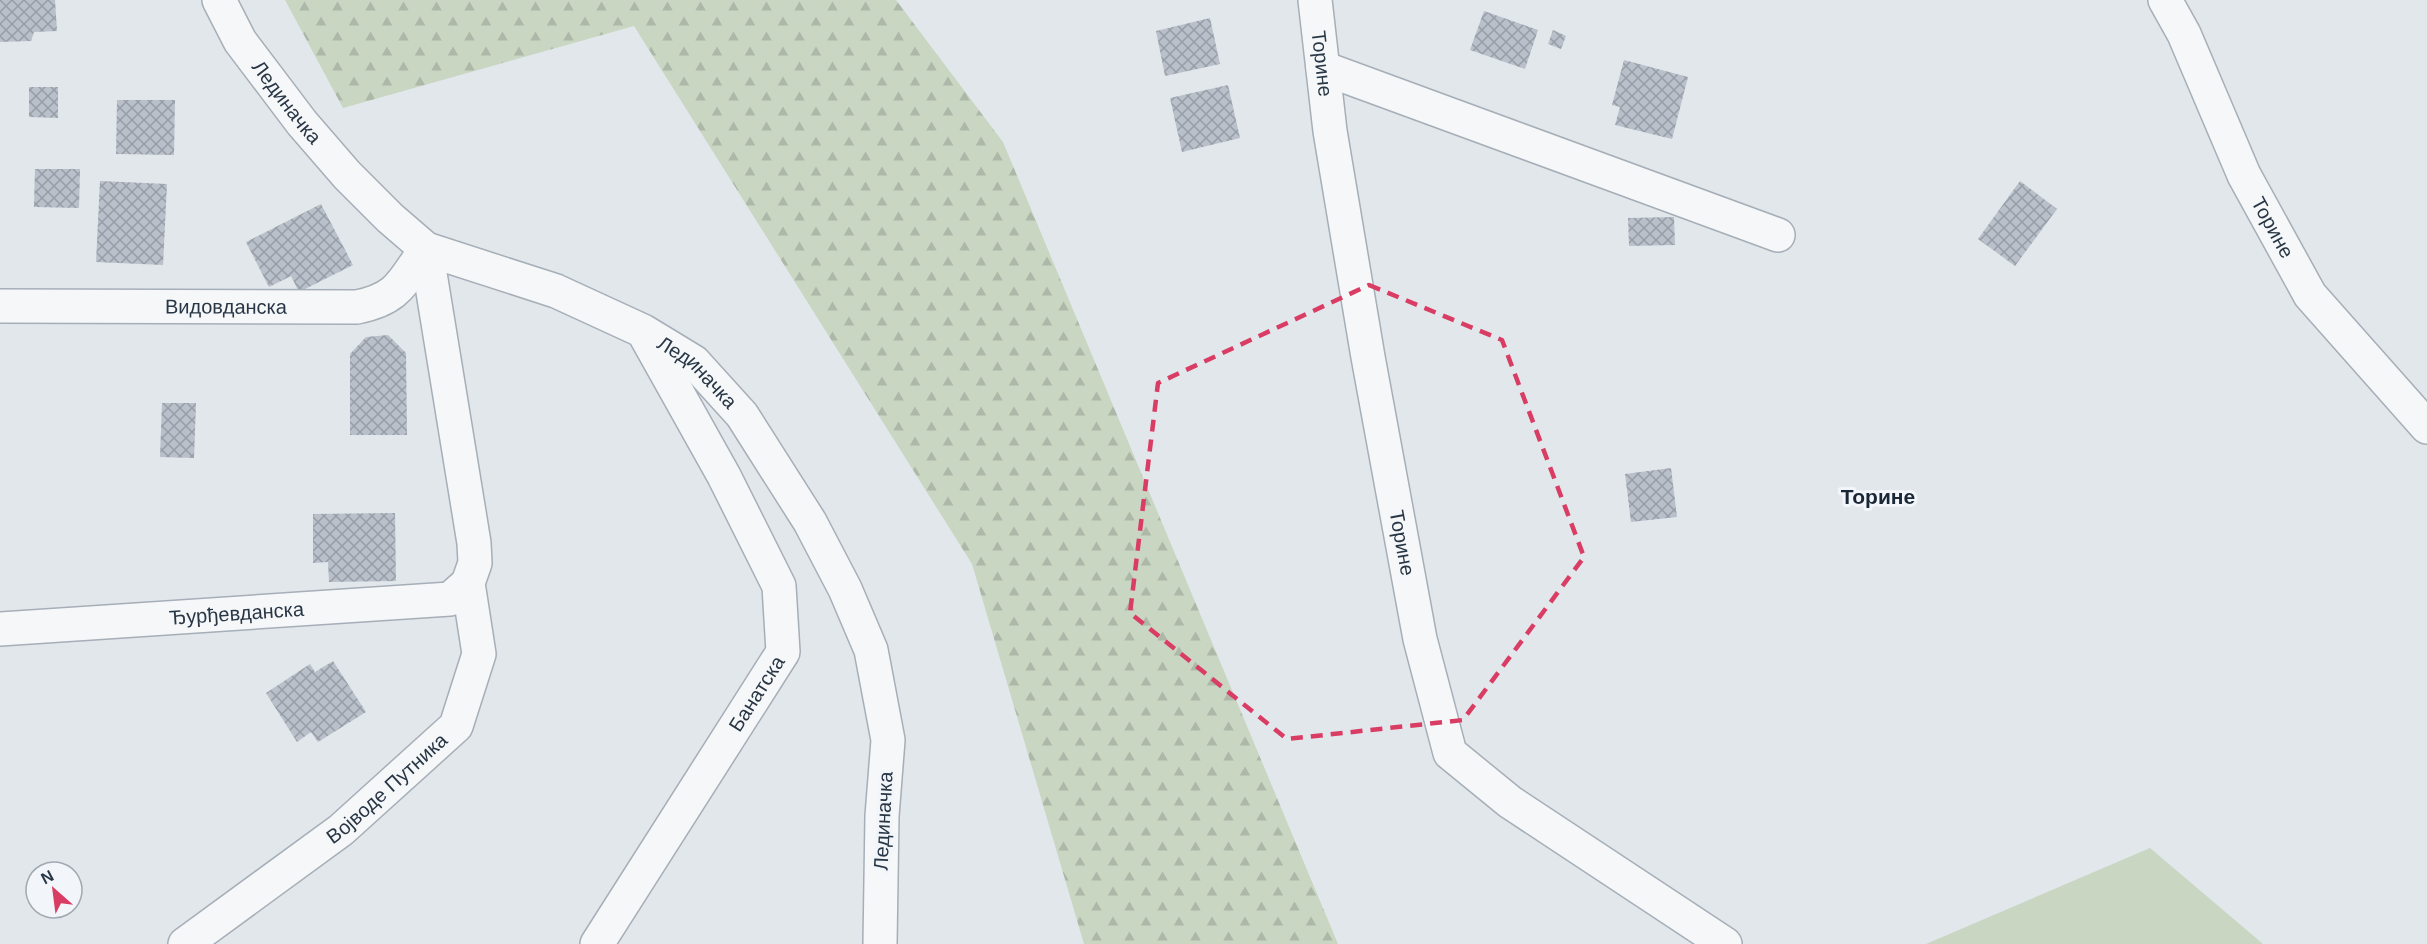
<svg xmlns="http://www.w3.org/2000/svg" width="2427" height="944" font-family="Helvetica,sans-serif">
<style>
.grass{fill:#c9d6c2}
.forest{fill:url(#forest-firs)}
.building{fill:url(#building-cross-hatch)}
.lines{fill:none;stroke-linecap:round;stroke-linejoin:round}
.street-casing{stroke:#a6aeb7;stroke-width:36}
.street{stroke:#f5f7f9;stroke-width:33}
.marked{fill:none;stroke:#da3d64;stroke-width:4.5;stroke-dasharray:12 8;stroke-linejoin:round}
.labels{text-anchor:middle;dominant-baseline:central;stroke-width:6;stroke-linejoin:round;paint-order:stroke}
.street-label{font-size:20px;fill:#283645;stroke:#f2f5f9}
.neighbourhood-label{font-size:21px;font-weight:bold;fill:#1a2736;stroke:#f2f5f9}
</style>
<defs>
<pattern id="forest-firs" width="22" height="20" patternUnits="userSpaceOnUse" patternTransform="scale(1.5)"><rect width="22" height="20" fill="#c9d6c2"/><path d="M5 1l3.5 6h-7zM16 11l3.5 6h-7z" fill="#adb8a8"/></pattern>
<pattern id="building-cross-hatch" width="8" height="8" patternUnits="userSpaceOnUse" patternTransform="scale(1.5)"><rect width="8" height="8" fill="#b9c0ca"/><path d="M0 0l8 8M0 8l8-8" fill="none" stroke="#969da6"/></pattern>
</defs>
<rect width="100%" height="100%" fill="#e2e7ec"/>
<path class="grass" d="M 2150,848 L 2263,944 L 1926,944 Z"/>
<path class="forest" d="M 285,0 L 896,0 L 1003,142 L 1338,944 L 1084,944 L 972,564 L 634,26 L 343,108 Z"/>
<g class="building">
<path d="M 0,0 L 55,0 L 57,31 L 34,32 L 31,41 L 0,42 Z"/>
<path d="M 1484,11 L 1538,30 L 1525,69 L 1470,50 Z"/>
<path d="M 1210,18 L 1220,64 L 1165,76 L 1156,31 Z"/>
<path d="M 1553,30 L 1566,36 L 1561,49 L 1548,44 Z"/>
<path d="M 1624,60 L 1688,77 L 1672,139 L 1615,125 L 1620,107 L 1612,105 Z"/>
<path d="M 1228,85 L 1240,138 L 1182,152 L 1170,98 Z"/>
<path d="M 29,87 L 58,87 L 58,118 L 29,117 Z"/>
<path d="M 117,100 L 175,100 L 174,155 L 116,154 Z"/>
<path d="M 35,169 L 80,169 L 79,208 L 34,207 Z"/>
<path d="M 100,181 L 167,184 L 163,265 L 96,262 Z"/>
<path d="M 2020,181 L 2057,209 L 2015,266 L 1978,239 Z"/>
<path d="M 321,204 L 353,265 L 299,292 L 291,276 L 269,287 L 246,242 Z"/>
<path d="M 1674,217 L 1675,245 L 1629,246 L 1628,218 Z"/>
<path d="M 388,335 L 406,353 L 407,435 L 350,435 L 350,354 L 366,337 Z"/>
<path d="M 162,403 L 196,403 L 194,458 L 160,457 Z"/>
<path d="M 1671,468 L 1677,517 L 1631,522 L 1625,474 Z"/>
<path d="M 395,513 L 396,581 L 329,582 L 328,562 L 313,563 L 313,514 Z"/>
<path d="M 333,661 L 366,712 L 318,742 L 311,732 L 297,742 L 266,693 L 310,664 L 315,672 Z"/>
</g>
<g class="lines">
<defs>
<g id="street">
<path id="s1" d="M 219,0 L 240,41 L 302,123 L 347,175 L 390,218 L 426,249 L 556,291 L 643,331 L 694,362 L 742,415 L 810,522 L 845,589 L 871,650 L 888,740 L 882,816 L 880,944"/>
<path id="s2" d="M 1315,0 L 1330,131 L 1368,357 L 1420,639 L 1450,753 L 1510,802 L 1725,944"/>
<path id="s3" d="M 2165,0 L 2184,34 L 2244,175 L 2310,295 L 2427,427"/>
<path d="M 1323,68 L 1778,235"/>
<path id="s4" d="M 0,306 L 357,307 C 400,298 402,282 426,249"/>
<path id="s5" d="M 0,629 L 450,599 L 468,583"/>
<path id="s6" d="M 185,944 L 341,830 L 456,726 L 479,654 L 468,583 L 475,563 L 474,543 L 426,249"/>
<path id="s7" d="M 597,944 L 783,652 L 779,586 L 724,476 L 644,333"/>
</g>
</defs>
<use href="#street" class="street-casing"/>
<use href="#street" class="street"/>
</g>
<path class="marked" d="M 1369,285 L 1502,340 L 1584,557 L 1463,720 L 1287,739 L 1130,613 L 1158,383 Z"/>
<g class="labels">
<g class="street-label">
<text stroke="none"><textPath href="#s2" startOffset="64">Торине</textPath></text>
<text stroke="none"><textPath href="#s1" startOffset="123">Лединачка</textPath></text>
<text stroke="none"><textPath href="#s3" startOffset="252">Торине</textPath></text>
<text stroke="none"><textPath href="#s4" startOffset="226">Видовданска</textPath></text>
<text stroke="none"><textPath href="#s1" startOffset="627">Лединачка</textPath></text>
<text stroke="none"><textPath href="#s2" startOffset="550">Торине</textPath></text>
<text stroke="none"><textPath href="#s5" startOffset="237">Ђурђевданска</textPath></text>
<text stroke="none"><textPath href="#s7" startOffset="297">Банатска</textPath></text>
<text stroke="none"><textPath href="#s6" startOffset="255">Војводе Путника</textPath></text>
<text transform="translate(883 821) rotate(-87)">Лединачка</text>
</g>
<g class="neighbourhood-label">
<text x="1878" y="496">Торине</text>
</g>
</g>
<g transform="translate(54 890) rotate(332)"><circle r="28" fill="#f2f5f9" stroke="#a1a9b1" stroke-width="1.5"/>
<path d="M0-4.5L10 22L0 15L-10 22Z" fill="#da3d64"/>
<text y="-9" font-size="16" font-weight="bold" text-anchor="middle" fill="#283645">N</text>
</g>
</svg>
